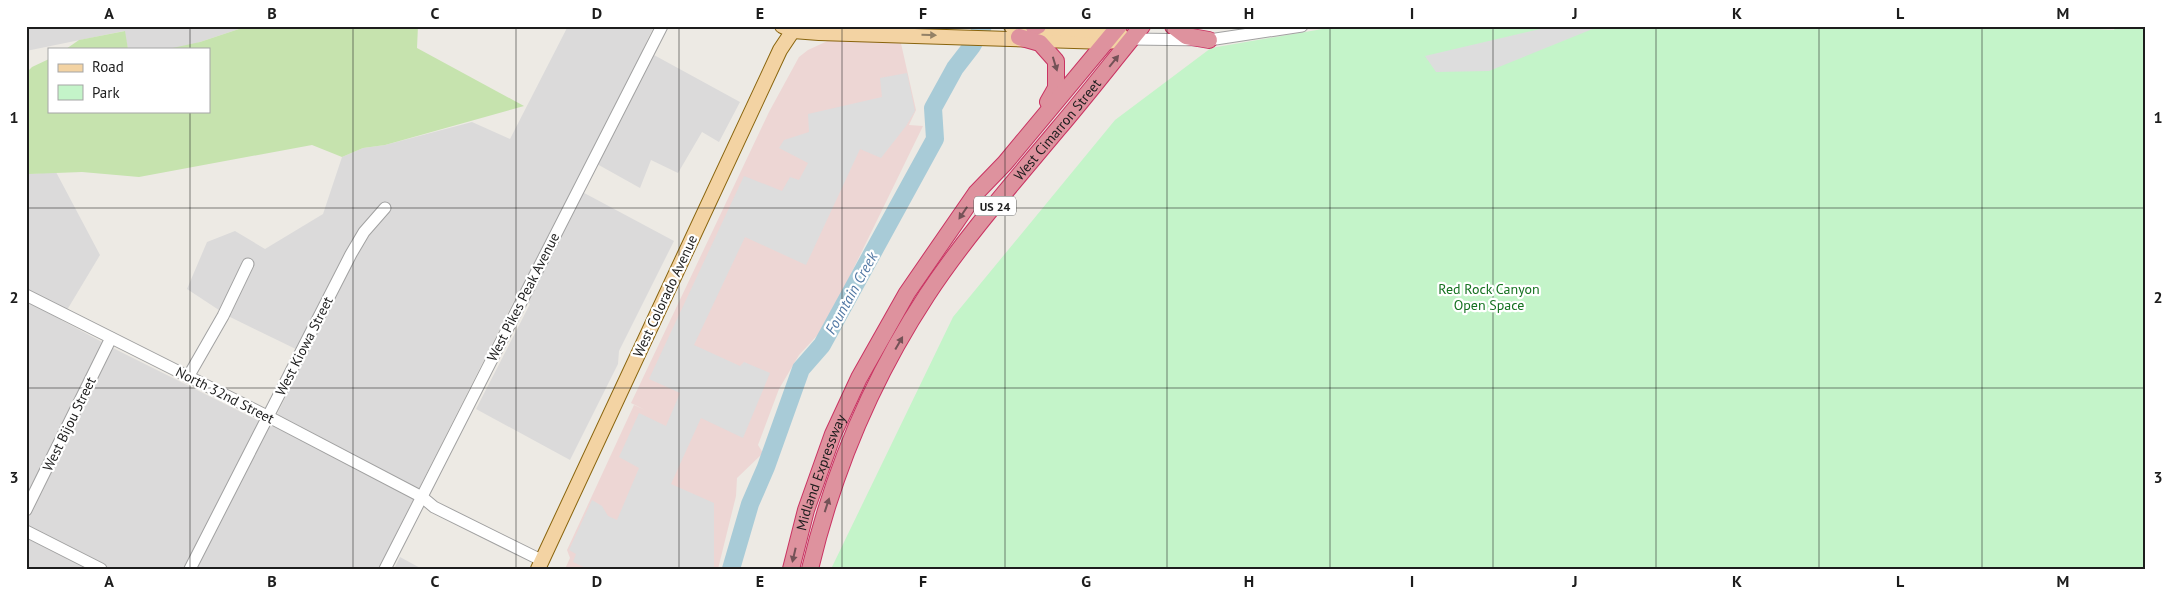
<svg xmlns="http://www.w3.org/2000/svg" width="2172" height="595" font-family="'PT Sans',sans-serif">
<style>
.residential{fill:#dbdada}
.commercial{fill:#edd6d4}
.grass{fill:#c6e3ae}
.park{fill:#c4f4c9}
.parking{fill:#ddd}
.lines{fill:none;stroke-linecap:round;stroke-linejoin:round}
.river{stroke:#a8cbd7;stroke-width:18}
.minor-casing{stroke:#a1a1a1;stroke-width:13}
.major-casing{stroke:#89640d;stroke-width:16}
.highway-casing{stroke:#c93362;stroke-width:18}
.minor{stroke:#fff;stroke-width:11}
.major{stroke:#f3d3a3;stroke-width:14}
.highway{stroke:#de929e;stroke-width:16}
.oneway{fill:#938167}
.oneway2{fill:#745257}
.grid{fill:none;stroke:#1d1d1d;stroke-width:1;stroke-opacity:0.55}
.labels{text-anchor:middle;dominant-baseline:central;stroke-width:4.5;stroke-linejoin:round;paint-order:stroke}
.shield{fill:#fff;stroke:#616161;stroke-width:1}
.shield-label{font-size:12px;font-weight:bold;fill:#1d1d1d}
.street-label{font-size:14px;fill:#1d1d1d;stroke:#fff}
.park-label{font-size:14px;fill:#157120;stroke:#fff}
.water-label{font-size:15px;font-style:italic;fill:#5278a4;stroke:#fff}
.neatline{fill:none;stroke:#1d1d1d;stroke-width:2}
.grid-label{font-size:16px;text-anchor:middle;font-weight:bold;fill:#1d1d1d}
</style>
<rect width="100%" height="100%" fill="#edeae4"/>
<g class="residential">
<path d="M 26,26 L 248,26 L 179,49 L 128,49 L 124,31 L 26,51 Z"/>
<path d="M 568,26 L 654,26 L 643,49 L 740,102 L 719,142 L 702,132 L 678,173 L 651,160 L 640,188 L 588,159 L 573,187 L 674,241 L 619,351 L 618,364 L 570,460 L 476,409 L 530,304 L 516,297 L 378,569 L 26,569 L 26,181 L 29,174 L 56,172 L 100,255 L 61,320 L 117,350 L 271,427 L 306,354 L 228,316 L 187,289 L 207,242 L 235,231 L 265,249 L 323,214 L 342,157 L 363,148 L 385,145 L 472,122 L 510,139 Z"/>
<path d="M 400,557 L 422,569 L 394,569 Z"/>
</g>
<path class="commercial" d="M 834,38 L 900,39 L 916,110 L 909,125 L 923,126 L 825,327 L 799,355 L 779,389 L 758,445 L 763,453 L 737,478 L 736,496 L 718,569 L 565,569 L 570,558 L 567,550 L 634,405 L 645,410 L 631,403 L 769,112 L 799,57 L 808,50 Z"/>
<g class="grass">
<path d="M 248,26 L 418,26 L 417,48 L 524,106 L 385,145 L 363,148 L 342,157 L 312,145 L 139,177 L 82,172 L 29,174 L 26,181 L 26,73 L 32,67 L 49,59 L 49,111 L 209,111 L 209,49 L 168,49 L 200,42 Z"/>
<path d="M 125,31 L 128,49 L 66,49 L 79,40 Z"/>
</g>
<path class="park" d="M 1340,26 L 2044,26 L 2114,30 L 2116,26 L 2146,26 L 2146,569 L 831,569 L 953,317 L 1115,120 L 1211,48 Z"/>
<g class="parking">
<path d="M 1553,26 L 1600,26 L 1489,71 L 1436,72 L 1425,56 Z"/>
<path d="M 907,73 L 915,111 L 906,126 L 881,158 L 860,149 L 806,265 L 745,237 L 694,345 L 740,366 L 744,362 L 770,373 L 743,438 L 701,418 L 671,484 L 714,503 L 714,569 L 588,569 L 573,562 L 576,554 L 569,550 L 592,500 L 602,506 L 608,516 L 617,520 L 639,468 L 619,457 L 639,413 L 666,426 L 680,393 L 649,379 L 744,176 L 782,191 L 790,177 L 799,180 L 808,163 L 779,148 L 784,140 L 809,132 L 808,114 L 882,97 L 880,78 Z"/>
</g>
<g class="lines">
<path class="river" d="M 731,569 L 750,504 L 766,467 L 801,369 L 822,345 L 935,139 L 933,108 L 955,68 L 972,46 L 983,26"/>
<defs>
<g id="minor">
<path d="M 1131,39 L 1209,40 L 1302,26"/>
<path d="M 26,295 L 269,417 L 422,497 L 434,507 L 541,560"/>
<path d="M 188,377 L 223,316 L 248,264"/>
<path d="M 26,510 L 111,338"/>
<path d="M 26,531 L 101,569"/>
<path d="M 190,569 L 351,254 L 364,232 L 385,208"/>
<path d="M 385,569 L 662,26"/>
</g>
<g id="major">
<path d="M 782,26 L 793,31 L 819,33 L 1107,42 L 1131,39"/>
<path d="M 1011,26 L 1115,32 L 1121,35"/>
<path d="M 538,569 L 780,50 L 796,26"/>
</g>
<g id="highway">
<path d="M 1173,26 L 1186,36 L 1209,40"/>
<path d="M 1034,27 L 1038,26"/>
<path d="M 1019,37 L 1040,43 L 1056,61 L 1056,88 L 1048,102"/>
<path id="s1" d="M 791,569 L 806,510 L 833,434 L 859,378 L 907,293 L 976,193 L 1005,163 L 1119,26"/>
<path id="s2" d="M 810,569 C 833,472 872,379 927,295 C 966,236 1013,183 1058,129 C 1087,95 1114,60 1142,26"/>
</g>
</defs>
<use href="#minor" class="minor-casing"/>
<use href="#major" class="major-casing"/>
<use href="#highway" class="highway-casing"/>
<use href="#minor" class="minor"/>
<use href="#major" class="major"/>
<use href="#highway" class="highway"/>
</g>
<defs><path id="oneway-solid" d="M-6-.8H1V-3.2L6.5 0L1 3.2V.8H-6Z" transform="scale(1.25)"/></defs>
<use class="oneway" href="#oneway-solid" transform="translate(929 35) rotate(1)"/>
<g class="oneway2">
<use href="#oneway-solid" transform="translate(1114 61) rotate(-51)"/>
<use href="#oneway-solid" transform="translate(1055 64) rotate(73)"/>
<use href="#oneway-solid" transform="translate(963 213) rotate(124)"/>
<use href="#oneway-solid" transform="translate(899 343) rotate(-60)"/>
<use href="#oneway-solid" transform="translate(827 505) rotate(-72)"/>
<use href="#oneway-solid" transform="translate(794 555) rotate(103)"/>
</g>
<path class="grid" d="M 190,26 L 190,49M 353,26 L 353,569M 516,26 L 516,569M 679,26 L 679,569M 842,26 L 842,569M 1005,26 L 1005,569M 1167,26 L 1167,569M 1330,26 L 1330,569M 1493,26 L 1493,569M 1656,26 L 1656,569M 1819,26 L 1819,569M 1982,26 L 1982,569M 190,111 L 190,569M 26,208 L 2146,208M 26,388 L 2146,388"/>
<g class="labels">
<rect class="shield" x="974" y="196.5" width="42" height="19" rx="4"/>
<g class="shield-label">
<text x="995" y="206">US 24</text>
</g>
<g class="street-label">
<text stroke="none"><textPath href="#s2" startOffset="510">West Cimarron Street</textPath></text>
<text transform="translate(665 296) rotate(-65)">West Colorado Avenue</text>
<text transform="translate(523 297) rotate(-63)">West Pikes Peak Avenue</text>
<text transform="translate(304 346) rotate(-63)">West Kiowa Street</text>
<text transform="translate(225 395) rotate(27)">North 32nd Street</text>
<text transform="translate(69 424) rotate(-64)">West Bijou Street</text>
<text stroke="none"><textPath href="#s1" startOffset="101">Midland Expressway</textPath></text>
</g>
<g class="park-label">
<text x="1489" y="289">Red Rock Canyon<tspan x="1489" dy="16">Open Space</tspan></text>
</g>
<g class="water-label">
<text transform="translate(851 293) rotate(-61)">Fountain Creek</text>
</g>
</g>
<rect width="2172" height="595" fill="none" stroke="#ffffff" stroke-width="55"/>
<rect x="48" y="48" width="162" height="65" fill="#ffffff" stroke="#a5a5a5"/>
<rect x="58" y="64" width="25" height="8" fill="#f3d3a3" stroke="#a5a5a5"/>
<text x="92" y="72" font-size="15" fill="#1d1d1d">Road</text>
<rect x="58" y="85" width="25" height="15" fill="#c4f4c9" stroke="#a5a5a5"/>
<text x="92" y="98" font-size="15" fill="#1d1d1d">Park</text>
<rect x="28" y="28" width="2116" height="540" class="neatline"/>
<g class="grid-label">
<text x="109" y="19">A</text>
<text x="272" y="19">B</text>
<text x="435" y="19">C</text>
<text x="597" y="19">D</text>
<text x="760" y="19">E</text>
<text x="923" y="19">F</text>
<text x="1086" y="19">G</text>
<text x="1249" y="19">H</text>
<text x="1412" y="19">I</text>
<text x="1575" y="19">J</text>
<text x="1737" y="19">K</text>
<text x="1900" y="19">L</text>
<text x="2063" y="19">M</text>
<text x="14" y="123">1</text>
<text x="2158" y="123">1</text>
<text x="14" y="303">2</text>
<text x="2158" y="303">2</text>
<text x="14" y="483">3</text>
<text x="2158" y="483">3</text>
<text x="109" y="587">A</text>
<text x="272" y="587">B</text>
<text x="435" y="587">C</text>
<text x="597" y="587">D</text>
<text x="760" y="587">E</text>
<text x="923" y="587">F</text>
<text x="1086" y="587">G</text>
<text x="1249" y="587">H</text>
<text x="1412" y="587">I</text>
<text x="1575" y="587">J</text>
<text x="1737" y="587">K</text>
<text x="1900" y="587">L</text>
<text x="2063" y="587">M</text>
</g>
</svg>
